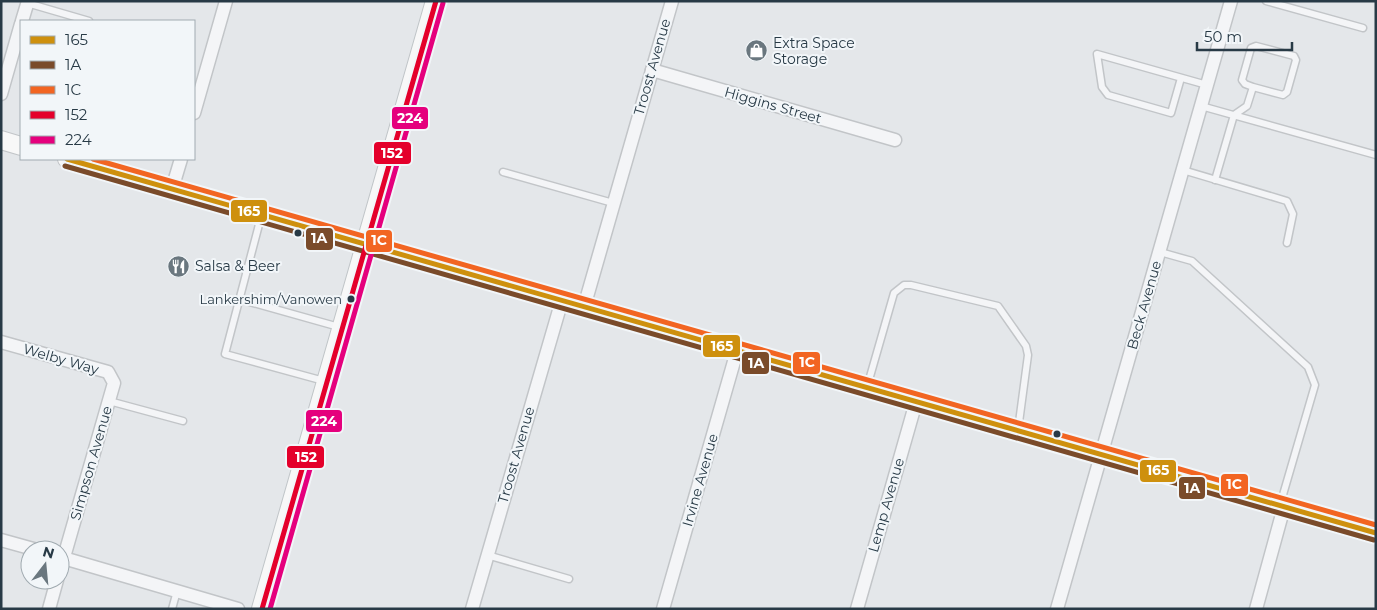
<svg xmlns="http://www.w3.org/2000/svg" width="1377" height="610" font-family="Montserrat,sans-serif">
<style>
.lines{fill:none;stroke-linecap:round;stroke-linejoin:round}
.lane-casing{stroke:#c2c5c8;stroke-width:9}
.street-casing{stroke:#c2c5c8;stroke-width:15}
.secondary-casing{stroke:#c2c5c8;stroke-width:20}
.primary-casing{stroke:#c0c5c8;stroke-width:22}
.lane{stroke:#f4f5f7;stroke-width:6}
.street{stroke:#f4f5f7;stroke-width:12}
.secondary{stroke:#f8f8f8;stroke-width:18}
.primary{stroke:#f8f8f8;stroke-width:20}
.bus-1-casing{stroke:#f2f6f9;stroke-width:9}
.bus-2-casing{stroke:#f2f6f9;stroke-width:9}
.bus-3-casing{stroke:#f2f6f9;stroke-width:9}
.bus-4-casing{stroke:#f2f6f9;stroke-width:9}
.bus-5-casing{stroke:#f2f6f9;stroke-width:9}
.bus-1{stroke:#ce900e;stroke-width:5}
.bus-2{stroke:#7a4b2a;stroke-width:5}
.bus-3{stroke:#f26522;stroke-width:5}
.bus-4{stroke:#e4002b;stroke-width:5}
.bus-5{stroke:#e5007d;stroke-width:5}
.bus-dot{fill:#283a46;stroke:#f2f6f9;stroke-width:2}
.labels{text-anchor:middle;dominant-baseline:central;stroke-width:4;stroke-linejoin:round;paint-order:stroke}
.bus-label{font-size:13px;fill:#283a46;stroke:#f2f6f9;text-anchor:end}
.poi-label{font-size:14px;fill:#283a46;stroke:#f2f6f9;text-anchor:start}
.street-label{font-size:14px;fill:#283a46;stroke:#f2f6f9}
.line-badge{stroke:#f2f6f9;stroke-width:2}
.badge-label{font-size:14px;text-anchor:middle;font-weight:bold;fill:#fff}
</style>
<rect width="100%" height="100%" fill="#e4e7ea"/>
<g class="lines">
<defs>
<g id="lane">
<path d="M 1266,1 L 1363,28"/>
<path d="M 27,3 L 89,21"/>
<path d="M 1181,78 L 1171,113 L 1108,95 L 1102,87 L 1097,54 L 1207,85"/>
<path d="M 1201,106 L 1376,155"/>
<path d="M 1183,170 L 1287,201 L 1293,214 L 1287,243"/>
<path d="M 503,172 L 613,203"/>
<path d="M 1215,180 L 1234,115 L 1247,106 L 1253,87 L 1283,95 L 1287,92 L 1296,60 L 1294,56 L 1256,46 L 1251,48 L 1242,80 L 1245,84 L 1253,87"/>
<path d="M 261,217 L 225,354 L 324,381"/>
<path d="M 1160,252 L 1192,261 L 1308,367 L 1315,385 L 1280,505"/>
<path d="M 239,299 L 339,327"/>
<path d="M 867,387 L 894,293 L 904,285 L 911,285 L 998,306 L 1026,346 L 1028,355 L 1018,430"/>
<path d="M 109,401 L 183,421"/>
<path d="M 487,555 L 569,579"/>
<path d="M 172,609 L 177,591"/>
</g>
<g id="street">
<path d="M 22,21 L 28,1"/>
<path d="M 652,70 L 895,140"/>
<path d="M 1,94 L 21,24"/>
<path d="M 194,113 L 226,1"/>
<path d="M 172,189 L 181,159"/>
<path d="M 584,307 L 672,1"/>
<path d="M 1,342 L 108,372 L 114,383 L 60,571"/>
<path d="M 1,540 L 37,550"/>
<path d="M 60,557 L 238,609"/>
<path d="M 49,609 L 57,580"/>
<path d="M 472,609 L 562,300"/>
<path d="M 663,609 L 737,351"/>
<path d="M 857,609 L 916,402"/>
<path d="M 1057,609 L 1231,1"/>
<path d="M 1256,609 L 1284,507"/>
</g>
<g id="secondary">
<path d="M 1,140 L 21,146"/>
<path d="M 67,159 L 1376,533"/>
</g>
<path id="primary" d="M 262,609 L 436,1"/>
</defs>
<use href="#lane" class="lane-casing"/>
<use href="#street" class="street-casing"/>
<use href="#secondary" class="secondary-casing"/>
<use href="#primary" class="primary-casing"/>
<use href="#lane" class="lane"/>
<use href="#street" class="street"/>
<use href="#secondary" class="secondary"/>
<use href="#primary" class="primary"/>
<defs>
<path id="bus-1" d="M 67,159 L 1376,533"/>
<path id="bus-2" d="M 65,166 L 1374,540"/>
<path id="bus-3" d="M 93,159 L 1376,525"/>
<path id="bus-4" d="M 262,609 L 436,1"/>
<path id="bus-5" d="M 270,609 L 443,3"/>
</defs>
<use href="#bus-1" class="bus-1-casing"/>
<use href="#bus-2" class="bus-2-casing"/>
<use href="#bus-3" class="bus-3-casing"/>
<use href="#bus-4" class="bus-4-casing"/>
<use href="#bus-5" class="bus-5-casing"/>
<use href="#bus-1" class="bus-1"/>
<use href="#bus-2" class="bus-2"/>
<use href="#bus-3" class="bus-3"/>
<use href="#bus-4" class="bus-4"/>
<use href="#bus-5" class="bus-5"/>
</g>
<defs>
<symbol id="shop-disc" viewBox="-11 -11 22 22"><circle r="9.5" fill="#6a777f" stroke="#f2f6f9"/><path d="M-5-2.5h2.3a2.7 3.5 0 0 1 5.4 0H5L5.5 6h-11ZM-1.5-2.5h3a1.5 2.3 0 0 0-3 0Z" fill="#fff"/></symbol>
<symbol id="restaurant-disc" viewBox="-11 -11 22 22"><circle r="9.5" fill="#6a777f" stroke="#f2f6f9"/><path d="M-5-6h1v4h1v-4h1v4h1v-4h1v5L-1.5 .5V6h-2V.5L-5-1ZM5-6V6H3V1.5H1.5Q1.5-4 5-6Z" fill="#fff"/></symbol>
</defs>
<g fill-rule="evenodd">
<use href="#shop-disc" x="744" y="38" width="25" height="25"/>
<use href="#restaurant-disc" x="166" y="254" width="25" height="25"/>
</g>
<g class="bus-dot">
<circle cx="298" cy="233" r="4.5"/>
<circle cx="351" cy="299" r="4.5"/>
<circle cx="1057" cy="434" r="4.5"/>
</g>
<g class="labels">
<g class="bus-label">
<text x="342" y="299">Lankershim/Vanowen</text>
</g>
<g class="poi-label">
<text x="773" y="43">Extra Space<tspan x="773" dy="16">Storage</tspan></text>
<text x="195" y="266">Salsa &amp; Beer</text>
</g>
<g class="street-label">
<text transform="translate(652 67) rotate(-74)">Troost Avenue</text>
<text transform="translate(773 105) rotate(16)">Higgins Street</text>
<text transform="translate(1144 305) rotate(-74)">Beck Avenue</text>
<text transform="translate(61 359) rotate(16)">Welby Way</text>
<text transform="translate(516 455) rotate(-74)">Troost Avenue</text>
<text transform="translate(91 463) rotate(-74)">Simpson Avenue</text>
<text transform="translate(700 480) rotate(-74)">Irvine Avenue</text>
<text transform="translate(886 505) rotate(-74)">Lemp Avenue</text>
</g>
</g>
<g class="line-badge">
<rect x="391" y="106" width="38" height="24" rx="5" fill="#e5007d"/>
<rect x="373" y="141" width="39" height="24" rx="5" fill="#e4002b"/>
<rect x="230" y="199" width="38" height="24" rx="5" fill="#ce900e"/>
<rect x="305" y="227" width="29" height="24" rx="5" fill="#7a4b2a"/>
<rect x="365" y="229" width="28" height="24" rx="5" fill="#f26522"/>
<rect x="702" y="334" width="39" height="24" rx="5" fill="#ce900e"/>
<rect x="792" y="351" width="29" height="24" rx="5" fill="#f26522"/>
<rect x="741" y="351" width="29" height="24" rx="5" fill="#7a4b2a"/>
<rect x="305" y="409" width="38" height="24" rx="5" fill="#e5007d"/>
<rect x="286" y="445" width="39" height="24" rx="5" fill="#e4002b"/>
<rect x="1139" y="459" width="38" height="24" rx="5" fill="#ce900e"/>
<rect x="1220" y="473" width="29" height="24" rx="5" fill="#f26522"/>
<rect x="1178" y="476" width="28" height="24" rx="5" fill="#7a4b2a"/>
</g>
<g class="badge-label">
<text x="410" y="123">224</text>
<text x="392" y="158">152</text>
<text x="249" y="216">165</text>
<text x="319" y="243">1A</text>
<text x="379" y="245">1C</text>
<text x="722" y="351">165</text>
<text x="807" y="367">1C</text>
<text x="756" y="368">1A</text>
<text x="324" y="426">224</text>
<text x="306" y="462">152</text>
<text x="1158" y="475">165</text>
<text x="1234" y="489">1C</text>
<text x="1192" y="493">1A</text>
</g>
<rect width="1377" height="610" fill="none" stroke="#283a46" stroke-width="5"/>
<rect x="20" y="20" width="175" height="140" fill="#f2f6f9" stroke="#a1abb1"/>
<rect x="30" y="36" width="25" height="8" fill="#ce900e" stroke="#a1abb1"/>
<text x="65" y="45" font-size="15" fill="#283a46">165</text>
<rect x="30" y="61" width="25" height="8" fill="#7a4b2a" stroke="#a1abb1"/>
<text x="65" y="70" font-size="15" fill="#283a46">1A</text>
<rect x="30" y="86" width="25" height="8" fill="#f26522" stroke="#a1abb1"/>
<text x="65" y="95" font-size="15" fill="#283a46">1C</text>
<rect x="30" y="111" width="25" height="8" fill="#e4002b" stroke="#a1abb1"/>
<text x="65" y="120" font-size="15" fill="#283a46">152</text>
<rect x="30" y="136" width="25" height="8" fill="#e5007d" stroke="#a1abb1"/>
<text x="65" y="145" font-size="15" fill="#283a46">224</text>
<g transform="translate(45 565) rotate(16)"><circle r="24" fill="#f2f6f9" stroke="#a1abb1"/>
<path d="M0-4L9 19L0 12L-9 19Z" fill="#6a777f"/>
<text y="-8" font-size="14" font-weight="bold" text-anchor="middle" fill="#283a46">N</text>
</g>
<path d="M1197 42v8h95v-8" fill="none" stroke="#283a46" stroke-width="2.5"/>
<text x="1204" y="42" font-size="15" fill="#283a46" stroke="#f2f6f9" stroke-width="4" paint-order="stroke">50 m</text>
</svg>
